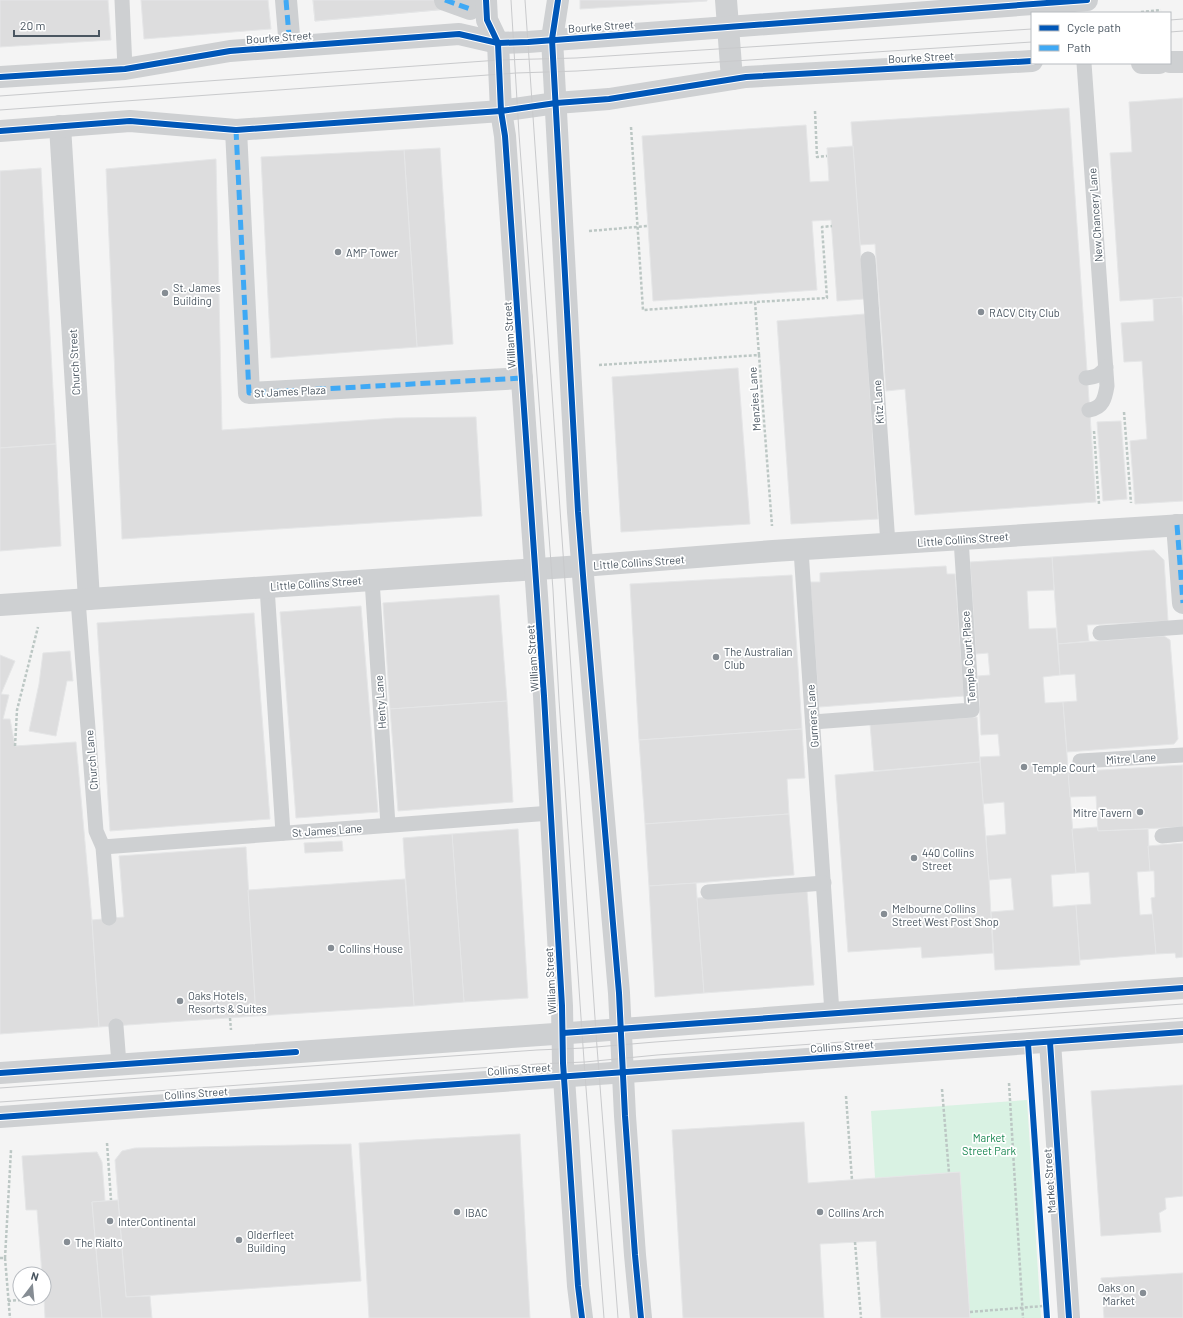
<svg xmlns="http://www.w3.org/2000/svg" width="1183" height="1318" font-family="Barlow,sans-serif">
<style>
.green{fill:#d9f2e3}
.building{fill:#ddddde;stroke:#e5e6e7}
.lines{fill:none;stroke-linecap:round;stroke-linejoin:round}
.path{stroke:#bcc7c4;stroke-width:2.5;stroke-dasharray:3 2;stroke-linecap:butt}
.service{stroke:#ced0d2;stroke-width:15}
.pedestrian{stroke:#ced0d2;stroke-width:22}
.minor{stroke:#ced0d2;stroke-width:22}
.tertiary{stroke:#ced0d2;stroke-width:22}
.tram{stroke:#c9cacc;stroke-width:1}
.quiet{stroke:#3fa9f5;stroke-width:5;stroke-dasharray:10 5;stroke-linecap:butt}
.cycleway-casing{stroke:#fff;stroke-width:8}
.cycleway{stroke:#0057b8;stroke-width:6}
.poi-dot{fill:#868d94;stroke:#fff;stroke-width:1.5}
.labels{text-anchor:middle;dominant-baseline:central;stroke-width:3.5;stroke-linejoin:round;paint-order:stroke}
.street-label{font-size:11px;fill:#4a5661;stroke:#fff}
.poi-label{font-size:11px;fill:#4a5661;stroke:#fff;text-anchor:start}
.park-label{font-size:11px;fill:#17864f;stroke:#fff}
</style>
<rect width="100%" height="100%" fill="#f4f4f4"/>
<path class="green" d="M 1027,1100 L 1041,1318 L 970,1318 L 960,1172 L 875,1178 L 871,1111 Z"/>
<g class="building">
<path d="M 0,0 L 108,0 L 111,40 L 0,47 Z"/>
<path d="M 141,0 L 268,0 L 271,29 L 144,39 Z"/>
<path d="M 313,0 L 459,0 L 459,8 L 315,21 Z"/>
<path d="M 313,0 L 459,0 L 459,8 L 315,21 Z"/>
<path d="M 580,0 L 707,0 L 707,1 L 580,9 Z"/>
<path d="M 1183,98 L 1183,297 L 1120,301 L 1110,153 L 1132,152 L 1129,102 Z"/>
<path d="M 1069,108 L 1096,502 L 915,515 L 905,389 L 886,391 L 875,244 L 860,245 L 851,122 Z"/>
<path d="M 806,125 L 810,182 L 829,181 L 827,148 L 853,146 L 864,299 L 837,301 L 831,220 L 812,221 L 817,290 L 653,301 L 642,136 Z"/>
<path d="M 440,148 L 453,344 L 417,347 L 404,150 Z"/>
<path d="M 404,150 L 417,347 L 271,358 L 261,157 Z"/>
<path d="M 216,159 L 222,430 L 395,418 L 476,417 L 482,516 L 122,539 L 106,169 Z"/>
<path d="M 41,168 L 56,444 L 0,448 L 0,171 Z"/>
<path d="M 1182,297 L 1183,317 L 1183,501 L 1135,504 L 1130,441 L 1147,439 L 1142,361 L 1124,362 L 1121,323 L 1154,321 L 1153,299 Z"/>
<path d="M 865,314 L 878,519 L 791,524 L 777,321 Z"/>
<path d="M 738,368 L 750,524 L 621,532 L 612,377 Z"/>
<path d="M 1121,421 L 1127,499 L 1103,501 L 1097,422 Z"/>
<path d="M 56,444 L 61,546 L 0,551 L 0,448 Z"/>
<path d="M 1154,550 L 1164,560 L 1168,621 L 1087,625 L 1089,641 L 1058,644 L 1052,557 Z"/>
<path d="M 1052,557 L 1054,590 L 1027,591 L 1029,629 L 1056,628 L 1060,675 L 1043,677 L 1045,703 L 1063,702 L 1076,873 L 1051,875 L 1053,907 L 1076,905 L 1080,965 L 995,970 L 991,912 L 1014,910 L 1011,878 L 989,880 L 986,836 L 1006,834 L 1004,802 L 983,804 L 980,757 L 1000,756 L 998,734 L 981,735 L 978,676 L 990,675 L 988,653 L 976,654 L 970,562 Z"/>
<path d="M 946,566 L 947,574 L 955,574 L 964,696 L 819,707 L 810,582 L 820,582 L 820,573 Z"/>
<path d="M 792,575 L 802,729 L 639,740 L 630,584 Z"/>
<path d="M 499,595 L 507,701 L 390,709 L 383,603 Z"/>
<path d="M 361,606 L 378,812 L 296,818 L 280,612 Z"/>
<path d="M 254,613 L 270,819 L 110,831 L 97,623 Z"/>
<path d="M 1164,636 L 1170,640 L 1178,739 L 1174,744 L 1067,752 L 1063,702 L 1077,701 L 1075,674 L 1060,675 L 1058,644 Z"/>
<path d="M 70,651 L 73,681 L 67,681 L 56,736 L 29,731 L 39,684 L 43,653 Z"/>
<path d="M 0,655 L 15,661 L 1,694 L 9,695 L 3,719 L 10,719 L 15,746 L 76,742 L 92,920 L 99,1027 L 0,1034 Z"/>
<path d="M 507,701 L 513,802 L 398,811 L 390,709 Z"/>
<path d="M 977,717 L 980,762 L 874,771 L 870,724 Z"/>
<path d="M 802,729 L 805,778 L 787,779 L 789,814 L 645,824 L 639,740 Z"/>
<path d="M 980,762 L 989,880 L 993,953 L 922,958 L 921,947 L 848,952 L 835,775 Z"/>
<path d="M 1183,765 L 1183,827 L 1098,831 L 1096,796 L 1070,797 L 1068,772 Z"/>
<path d="M 789,814 L 794,875 L 696,883 L 649,886 L 645,824 Z"/>
<path d="M 1097,827 L 1098,831 L 1148,829 L 1150,871 L 1137,872 L 1140,915 L 1153,914 L 1156,954 L 1080,960 L 1076,905 L 1091,904 L 1089,872 L 1076,873 L 1072,829 Z"/>
<path d="M 518,829 L 528,998 L 464,1002 L 452,834 Z"/>
<path d="M 452,834 L 464,1002 L 414,1006 L 403,838 Z"/>
<path d="M 342,841 L 343,851 L 305,853 L 304,843 Z"/>
<path d="M 1183,843 L 1183,957 L 1176,958 L 1175,953 L 1156,954 L 1151,898 L 1155,897 L 1154,871 L 1150,871 L 1148,846 Z"/>
<path d="M 246,847 L 256,1016 L 99,1027 L 92,920 L 124,917 L 119,856 Z"/>
<path d="M 405,879 L 414,1006 L 256,1016 L 248,890 Z"/>
<path d="M 696,883 L 704,993 L 655,997 L 649,886 Z"/>
<path d="M 807,891 L 814,985 L 704,993 L 697,898 Z"/>
<path d="M 1183,1085 L 1183,1196 L 1165,1198 L 1166,1209 L 1159,1213 L 1161,1232 L 1101,1236 L 1091,1091 Z"/>
<path d="M 804,1122 L 808,1183 L 960,1172 L 970,1318 L 881,1318 L 876,1241 L 820,1244 L 824,1318 L 683,1318 L 672,1130 Z"/>
<path d="M 520,1134 L 530,1318 L 369,1318 L 359,1143 Z"/>
<path d="M 351,1144 L 361,1281 L 126,1297 L 115,1160 L 122,1151 L 135,1148 Z"/>
<path d="M 97,1152 L 102,1162 L 105,1201 L 92,1202 L 102,1318 L 45,1318 L 44,1298 L 44,1274 L 42,1274 L 37,1210 L 26,1210 L 22,1156 Z"/>
<path d="M 118,1200 L 126,1297 L 150,1296 L 152,1318 L 102,1318 L 92,1202 Z"/>
<path d="M 1183,1273 L 1183,1318 L 1104,1318 L 1101,1278 Z"/>
</g>
<g class="lines">
<g class="path">
<path d="M 1141,12 L 1161,10"/>
<path d="M 815,111 L 817,157 L 827,156"/>
<path d="M 631,127 L 643,310 L 755,302"/>
<path d="M 589,231 L 648,226"/>
<path d="M 759,355 L 755,302 L 827,298 L 822,227 L 832,226"/>
<path d="M 599,365 L 759,355 L 772,526"/>
<path d="M 1124,412 L 1131,503"/>
<path d="M 1094,431 L 1099,504"/>
<path d="M 15,746 L 17,710 L 38,627"/>
<path d="M 230,1018 L 231,1030"/>
<path d="M 1009,1083 L 1023,1318"/>
<path d="M 942,1089 L 949,1173"/>
<path d="M 846,1096 L 852,1180"/>
<path d="M 107,1143 L 111,1200"/>
<path d="M 855,1242 L 861,1318"/>
<path d="M 0,1258 L 5,1258 L 11,1150"/>
<path d="M 5,1258 L 10,1318"/>
<path d="M 8,1301 L 43,1298"/>
<path d="M 970,1312 L 1043,1306"/>
</g>
<g class="service">
<path d="M 122,0 L 125,69"/>
<path d="M 1084,63 L 1107,386 C 1105,398 1103,408 1089,410"/>
<path d="M 868,259 L 888,544"/>
<path d="M 1086,378 C 1096,377 1101,375 1106,367"/>
<path d="M 801,550 L 832,1013"/>
<path d="M 372,580 L 388,825"/>
<path d="M 267,587 L 283,833"/>
<path d="M 78,600 L 96,831 L 103,847 L 109,918"/>
<path d="M 1100,633 L 1183,627"/>
<path d="M 813,722 L 972,710 L 961,539"/>
<path d="M 1080,761 L 1183,755"/>
<path d="M 1162,836 L 1183,834"/>
<path d="M 103,847 L 551,813"/>
<path d="M 708,892 L 824,883"/>
<path d="M 116,1026 L 119,1064"/>
</g>
<g class="pedestrian">
<path d="M 286,0 L 289,36"/>
<path d="M 445,0 L 470,9"/>
<path d="M 236,130 L 249,393 L 522,378"/>
</g>
<g class="minor">
<path d="M 726,0 L 732,79"/>
<path d="M 60,126 L 89,599"/>
<path d="M 1177,525 L 1183,603"/>
<path d="M 0,605 L 582,566 L 773,551 L 1183,525"/>
<path d="M 1050,1042 L 1069,1318"/>
</g>
<g class="tertiary">
<path d="M 486,0 L 487,20 L 498,43 L 501,111 L 505,136 L 544,696 L 562,1006 L 563,1063 L 578,1286 L 582,1318"/>
<path d="M 558,0 L 552,39 L 578,512 L 584,588 L 619,993 L 625,1116 L 635,1255 L 641,1318"/>
<path d="M 1170,62 L 1183,62"/>
<path d="M 1142,63 L 1159,63"/>
<path d="M 0,77 L 125,69 L 230,51 L 459,34 L 498,43 L 528,42 L 1087,0"/>
<path d="M 0,131 L 130,121 L 236,130 L 501,111 L 556,103 L 609,99 L 746,77 L 1032,61"/>
<path d="M 0,1073 L 583,1032 L 832,1013 L 1183,988"/>
<path d="M 0,1117 L 1183,1032"/>
</g>
<g class="tram">
<path d="M 511,0 L 519,134 L 553,590 L 559,700 L 585,1075 L 604,1318"/>
<path d="M 525,0 L 597,1047 L 618,1318"/>
<path d="M 1170,20 L 1183,19"/>
<path d="M 1170,32 L 1183,31"/>
<path d="M 0,96 L 499,60 L 576,58 L 1032,29"/>
<path d="M 0,110 L 516,73 L 577,71 L 1032,42"/>
<path d="M 0,1088 L 537,1050 L 584,1048 L 655,1042 L 1183,1004"/>
<path d="M 0,1102 L 537,1064 L 585,1062 L 657,1055 L 1183,1018"/>
</g>
<g class="quiet">
<path d="M 286,0 L 289,36"/>
<path d="M 445,0 L 470,9"/>
<path d="M 236,130 L 249,393 L 522,378"/>
<path d="M 1177,525 L 1183,603"/>
</g>
<defs>
<g id="cycleway">
<path d="M 486,0 L 487,20 L 498,43 L 501,111 L 505,136 L 544,696 L 562,1006 L 563,1063 L 578,1286 L 582,1318"/>
<path d="M 558,0 L 552,39 L 578,512 L 584,588 L 619,993 L 625,1116 L 635,1255 L 641,1318"/>
<path d="M 0,77 L 125,69 L 230,51 L 459,34 L 498,43 L 528,42 L 1087,0"/>
<path d="M 0,131 L 130,121 L 236,130 L 501,111 L 556,103 L 609,99 L 746,77 L 1032,61"/>
<path d="M 563,1033 L 1183,988"/>
<path d="M 1050,1042 L 1069,1318"/>
<path d="M 1028,1043 L 1047,1318"/>
<path d="M 0,1073 L 296,1052"/>
<path d="M 0,1117 L 1183,1032"/>
</g>
</defs>
<use href="#cycleway" class="cycleway-casing"/>
<use href="#cycleway" class="cycleway"/>
</g>
<g class="poi-dot">
<circle cx="338" cy="252" r="4"/>
<circle cx="165" cy="293" r="4"/>
<circle cx="981" cy="312" r="4"/>
<circle cx="716" cy="657" r="4"/>
<circle cx="1024" cy="767" r="4"/>
<circle cx="1140" cy="812" r="4"/>
<circle cx="914" cy="858" r="4"/>
<circle cx="884" cy="914" r="4"/>
<circle cx="331" cy="948" r="4"/>
<circle cx="180" cy="1001" r="4"/>
<circle cx="457" cy="1212" r="4"/>
<circle cx="820" cy="1212" r="4"/>
<circle cx="110" cy="1221" r="4"/>
<circle cx="239" cy="1240" r="4"/>
<circle cx="67" cy="1242" r="4"/>
<circle cx="1143" cy="1293" r="4"/>
</g>
<g class="labels">
<g class="street-label">
<text transform="translate(601 26) rotate(-4)">Bourke Street</text>
<text transform="translate(279 37) rotate(-4)">Bourke Street</text>
<text transform="translate(921 57) rotate(-3)">Bourke Street</text>
<text transform="translate(1095 215) rotate(-94)">New Chancery Lane</text>
<text transform="translate(509 335) rotate(-94)">William Street</text>
<text transform="translate(74 362) rotate(-93)">Church Street</text>
<text transform="translate(290 391) rotate(-3)">St James Plaza</text>
<text transform="translate(754 399) rotate(-94)">Menzies Lane</text>
<text transform="translate(878 402) rotate(-94)">Kitz Lane</text>
<text transform="translate(963 539) rotate(-4)">Little Collins Street</text>
<text transform="translate(639 562) rotate(-4)">Little Collins Street</text>
<text transform="translate(316 583) rotate(-4)">Little Collins Street</text>
<text transform="translate(968 657) rotate(-94)">Temple Court Place</text>
<text transform="translate(532 658) rotate(-94)">William Street</text>
<text transform="translate(380 702) rotate(-94)">Henty Lane</text>
<text transform="translate(812 716) rotate(-94)">Gurners Lane</text>
<text transform="translate(1131 758) rotate(-4)">Mitre Lane</text>
<text transform="translate(91 760) rotate(-95)">Church Lane</text>
<text transform="translate(327 830) rotate(-4)">St James Lane</text>
<text transform="translate(550 981) rotate(-93)">William Street</text>
<text transform="translate(842 1046) rotate(-4)">Collins Street</text>
<text transform="translate(519 1069) rotate(-4)">Collins Street</text>
<text transform="translate(196 1093) rotate(-4)">Collins Street</text>
<text transform="translate(1049 1181) rotate(-94)">Market Street</text>
</g>
<g class="poi-label">
<text x="346" y="252">AMP Tower</text>
<text x="173" y="287">St. James<tspan x="173" dy="13">Building</tspan></text>
<text x="989" y="312">RACV City Club</text>
<text x="724" y="651">The Australian<tspan x="724" dy="13">Club</tspan></text>
<text x="1032" y="767">Temple Court</text>
<text x="1132" y="812" text-anchor="end">Mitre Tavern</text>
<text x="922" y="852">440 Collins<tspan x="922" dy="13">Street</tspan></text>
<text x="892" y="908">Melbourne Collins<tspan x="892" dy="13">Street West Post Shop</tspan></text>
<text x="339" y="948">Collins House</text>
<text x="188" y="995">Oaks Hotels,<tspan x="188" dy="13">Resorts &amp; Suites</tspan></text>
<text x="465" y="1212">IBAC</text>
<text x="828" y="1212">Collins Arch</text>
<text x="118" y="1221">InterContinental</text>
<text x="247" y="1234">Olderfleet<tspan x="247" dy="13">Building</tspan></text>
<text x="75" y="1242">The Rialto</text>
<text x="1135" y="1287" text-anchor="end">Oaks on<tspan x="1135" dy="13">Market</tspan></text>
</g>
<g class="park-label">
<text x="989" y="1137">Market<tspan x="989" dy="13">Street Park</tspan></text>
</g>
</g>
<rect x="1031" y="12" width="140" height="52" fill="#ffffff" stroke="#b7bbc0"/>
<rect x="1039" y="25" width="20" height="6" fill="#0057b8" stroke="#b7bbc0"/>
<text x="1067" y="32" font-size="12" fill="#4a5661">Cycle path</text>
<rect x="1039" y="45" width="20" height="6" fill="#3fa9f5" stroke="#b7bbc0"/>
<text x="1067" y="52" font-size="12" fill="#4a5661">Path</text>
<g transform="translate(32 1286) rotate(16)"><circle r="19" fill="#ffffff" stroke="#b7bbc0"/>
<path d="M0-3L7 15L0 10L-7 15Z" fill="#868d94"/>
<text y="-6" font-size="11" font-weight="bold" text-anchor="middle" fill="#4a5661">N</text>
</g>
<path d="M14 30v6h85v-6" fill="none" stroke="#4a5661" stroke-width="2"/>
<text x="20" y="30" font-size="12" fill="#4a5661" stroke="#ffffff" stroke-width="3" paint-order="stroke">20 m</text>
</svg>
